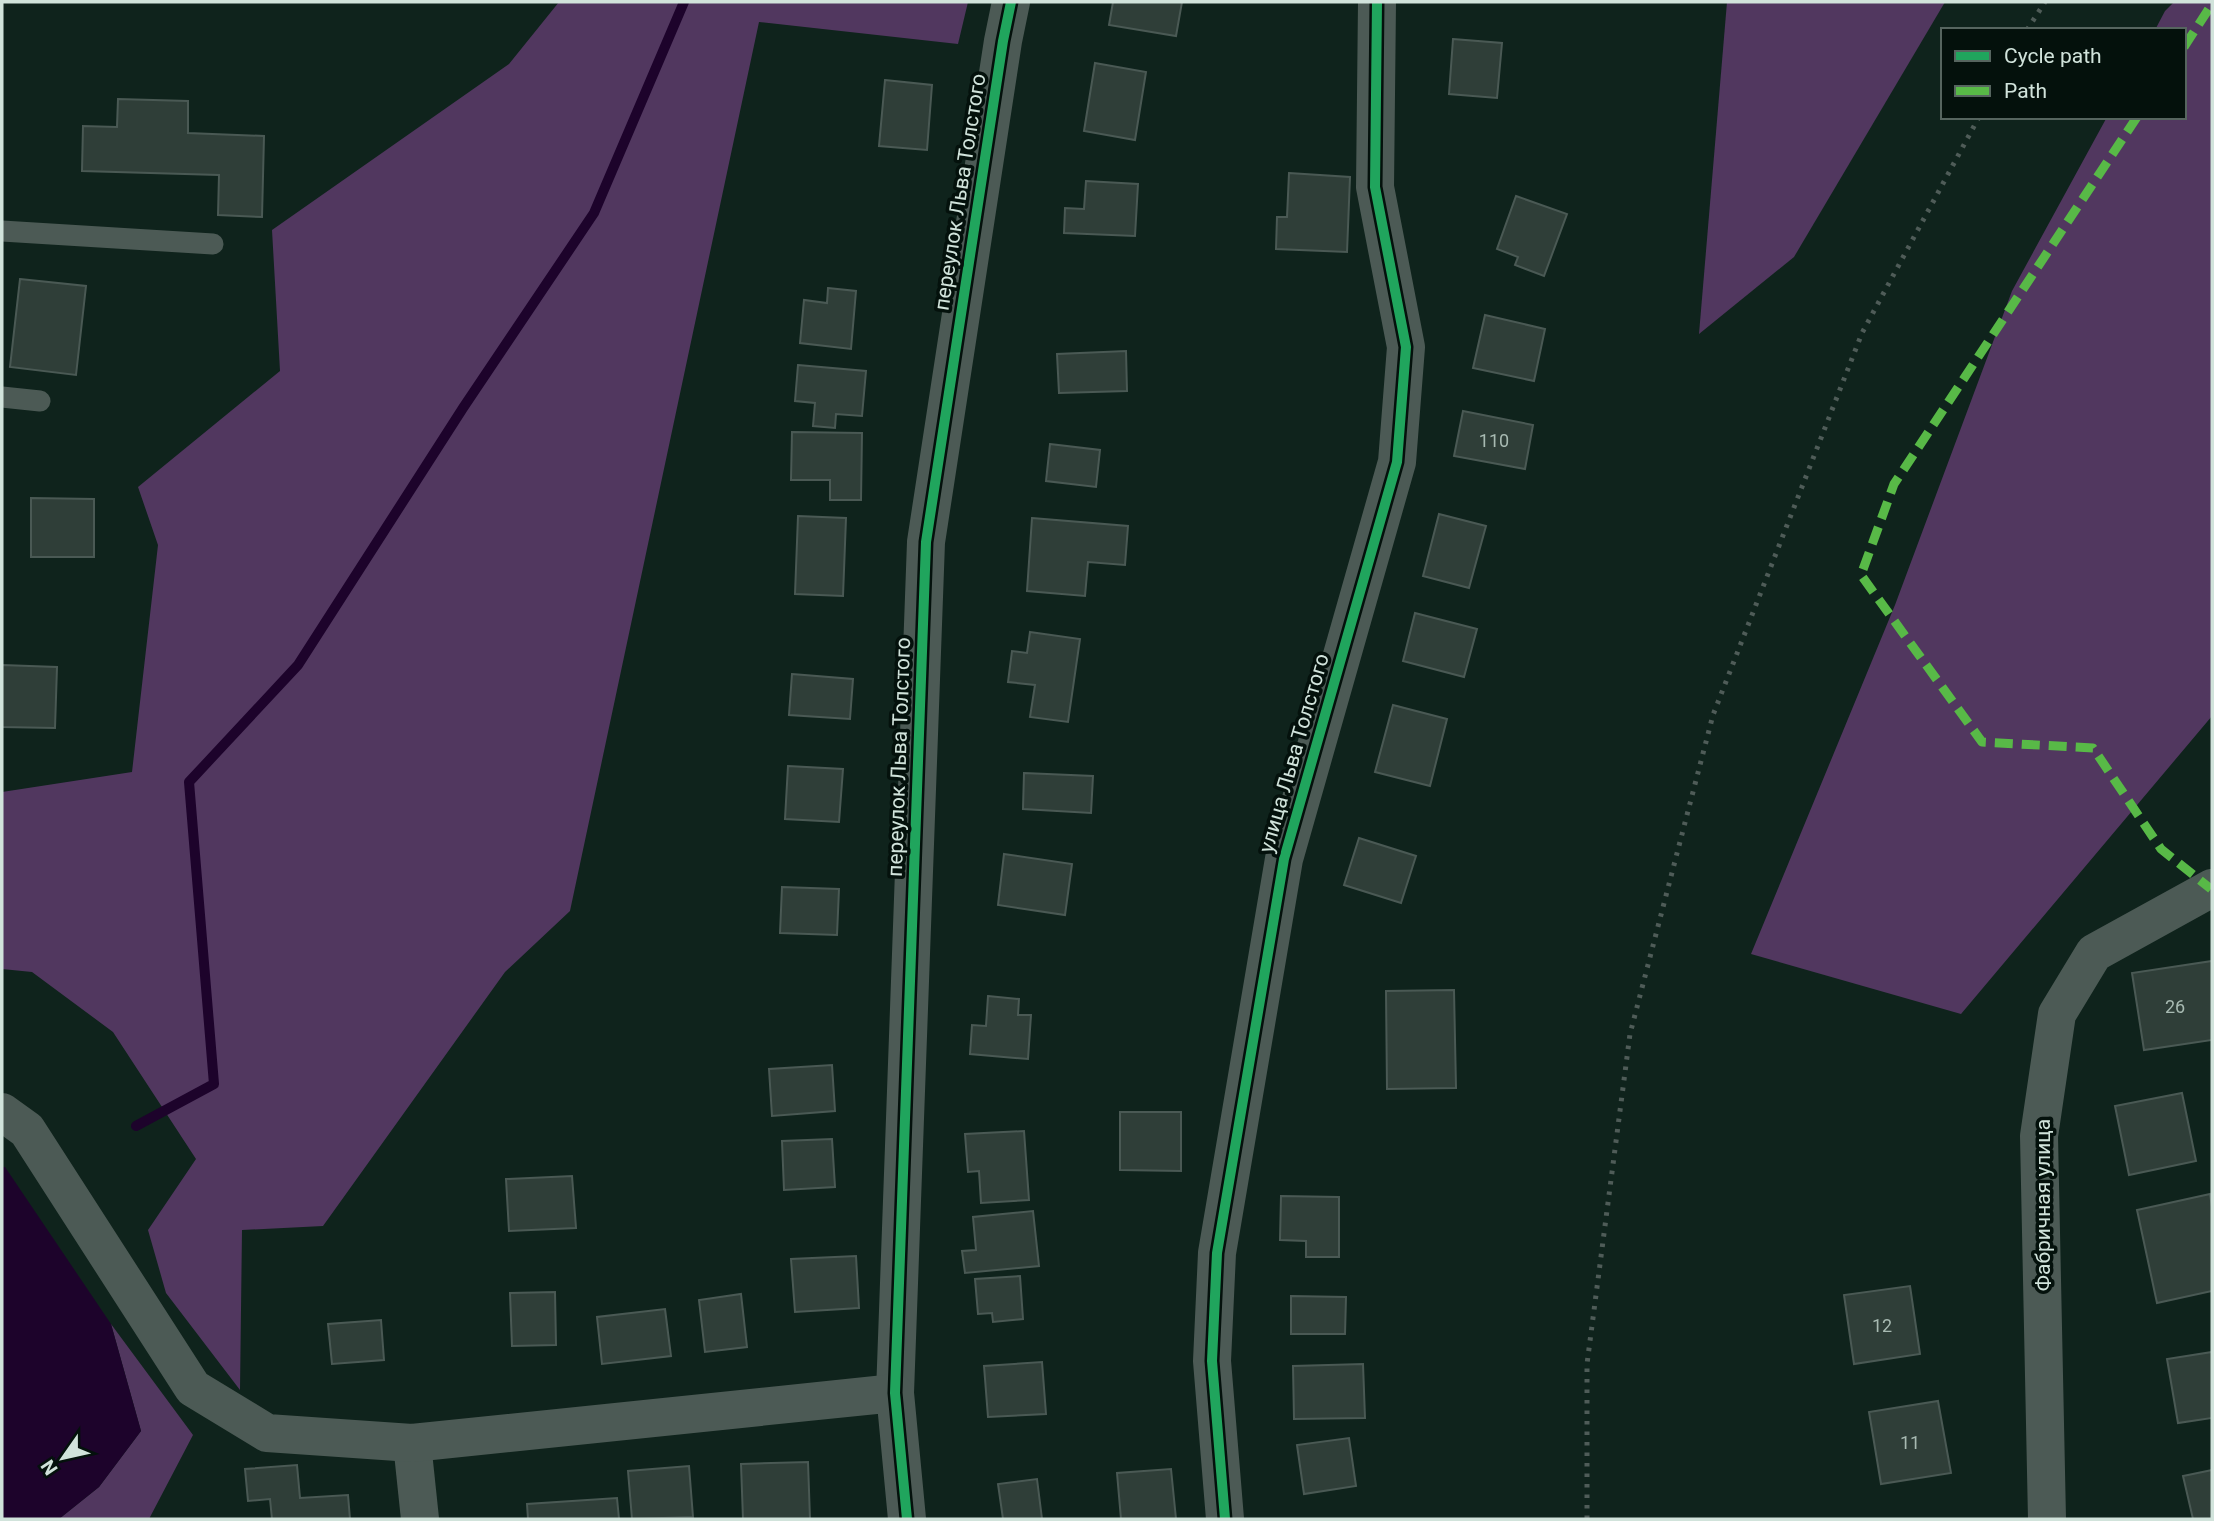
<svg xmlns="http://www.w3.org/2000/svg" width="2214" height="1521" font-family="Roboto,sans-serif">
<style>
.green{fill:#51375f}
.water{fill:#1d032b}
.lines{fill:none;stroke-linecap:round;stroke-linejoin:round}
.stream{stroke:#1d032b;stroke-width:10}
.building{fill:#2f3e38;stroke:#4a5954;stroke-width:2}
.service{stroke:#4c5a55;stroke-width:21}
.minor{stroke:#4c5a55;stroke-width:38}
.tertiary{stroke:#4c5a55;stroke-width:38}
.rail{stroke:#4f5c58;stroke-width:5;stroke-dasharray:3.5 7;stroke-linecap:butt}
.quiet{stroke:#58b947;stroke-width:9;stroke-dasharray:18 9;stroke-linecap:butt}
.cycleway-casing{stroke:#04110c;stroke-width:15}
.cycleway{stroke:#20a55d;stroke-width:10}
.labels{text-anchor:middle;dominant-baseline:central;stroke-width:7;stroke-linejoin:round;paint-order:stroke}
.number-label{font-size:18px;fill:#a8bab2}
.street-label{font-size:21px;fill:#d1e3db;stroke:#04110c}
</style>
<rect width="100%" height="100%" fill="#0f231c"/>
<g class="green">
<path d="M 559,2 L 968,2 L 958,44 L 759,22 L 570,911 L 505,972 L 323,1226 L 242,1230 L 240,1390 L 166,1293 L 148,1230 L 196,1159 L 113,1032 L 32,972 L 2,969 L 2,792 L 132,772 L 158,545 L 138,487 L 280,371 L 272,230 L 509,64 Z"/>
<path d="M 1727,2 L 1945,2 L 1794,257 L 1699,334 Z"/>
<path d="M 2174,2 L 2212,2 L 2212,716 L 1961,1014 L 1751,954 L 1895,605 L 2012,291 L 2107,117 L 2184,117 L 2184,30 L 2155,30 L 2165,11 Z"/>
<path d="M 111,1324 L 193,1435 L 149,1519 L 59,1519 L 99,1487 L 141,1431 Z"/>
</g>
<path class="water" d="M 2,1167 L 5,1167 L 111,1324 L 141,1431 L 99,1487 L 59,1519 L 2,1519 Z"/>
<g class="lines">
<path class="stream" d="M 136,1126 L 214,1084 L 189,782 L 298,665 L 463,408 L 594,213 L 684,2"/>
</g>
<g class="building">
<path d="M 1113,2 L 1182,2 L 1176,36 L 1109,25 Z"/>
<path d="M 1453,39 L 1502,43 L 1497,98 L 1449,94 Z"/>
<path d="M 1095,63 L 1146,72 L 1135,140 L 1084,131 Z"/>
<path d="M 885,80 L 932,85 L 927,150 L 879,146 Z"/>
<path d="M 118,99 L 188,101 L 188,133 L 264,136 L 262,217 L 218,215 L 219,175 L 82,171 L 83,126 L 117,127 Z"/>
<path d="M 1289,173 L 1350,177 L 1347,252 L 1276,249 L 1277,217 L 1287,217 Z"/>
<path d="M 1086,181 L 1138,184 L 1135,236 L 1064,233 L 1065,208 L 1084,209 Z"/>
<path d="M 1516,196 L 1567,214 L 1544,276 L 1515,265 L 1518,257 L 1497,249 Z"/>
<path d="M 20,279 L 86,286 L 76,375 L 10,367 Z"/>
<path d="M 828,288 L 856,291 L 851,349 L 800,343 L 804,300 L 827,303 Z"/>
<path d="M 1485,315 L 1545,329 L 1534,381 L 1473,368 Z"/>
<path d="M 1126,351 L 1127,391 L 1059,393 L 1057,354 Z"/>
<path d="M 798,365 L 866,371 L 862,416 L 836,414 L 835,428 L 813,426 L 815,403 L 795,401 Z"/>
<path d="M 1463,411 L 1533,425 L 1525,469 L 1454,456 Z"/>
<path d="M 792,432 L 862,433 L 861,500 L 830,500 L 830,480 L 791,480 Z"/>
<path d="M 1050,444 L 1100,450 L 1096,487 L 1046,481 Z"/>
<path d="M 31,498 L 94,499 L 94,557 L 31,557 Z"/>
<path d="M 1439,514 L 1486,526 L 1469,588 L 1423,576 Z"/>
<path d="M 798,516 L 846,518 L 843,596 L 795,594 Z"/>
<path d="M 1032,518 L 1128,526 L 1125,565 L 1088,562 L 1085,596 L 1027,591 Z"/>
<path d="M 1415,613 L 1477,629 L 1464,677 L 1403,661 Z"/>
<path d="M 1030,632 L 1080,639 L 1068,722 L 1030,717 L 1035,685 L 1008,682 L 1012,651 L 1027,653 Z"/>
<path d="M 2,665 L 57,667 L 55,728 L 2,727 Z"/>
<path d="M 792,674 L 853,679 L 850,719 L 789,715 Z"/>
<path d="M 1393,705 L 1447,719 L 1430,786 L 1375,772 Z"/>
<path d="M 788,766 L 843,769 L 839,822 L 785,819 Z"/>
<path d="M 1024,773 L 1093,776 L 1091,813 L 1023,809 Z"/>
<path d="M 1359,838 L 1416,856 L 1401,903 L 1344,885 Z"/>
<path d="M 1004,854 L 1072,864 L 1065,915 L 998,905 Z"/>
<path d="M 782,887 L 839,889 L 837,935 L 780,933 Z"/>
<path d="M 2212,961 L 2212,1040 L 2144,1050 L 2132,973 Z"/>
<path d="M 1454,990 L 1456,1088 L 1387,1089 L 1386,991 Z"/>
<path d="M 988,996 L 1019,999 L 1018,1015 L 1031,1015 L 1028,1059 L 970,1054 L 972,1025 L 986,1026 Z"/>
<path d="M 832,1065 L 835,1111 L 772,1116 L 769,1069 Z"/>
<path d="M 2182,1093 L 2196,1161 L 2129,1175 L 2115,1106 Z"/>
<path d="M 1120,1112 L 1181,1112 L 1181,1171 L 1120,1170 Z"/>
<path d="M 1024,1131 L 1029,1200 L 981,1203 L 979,1171 L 968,1172 L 965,1134 Z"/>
<path d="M 832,1139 L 835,1187 L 784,1190 L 782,1141 Z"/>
<path d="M 572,1176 L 576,1228 L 509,1231 L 506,1179 Z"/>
<path d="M 2210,1194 L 2212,1207 L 2212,1291 L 2157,1303 L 2137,1210 Z"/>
<path d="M 1281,1196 L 1339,1197 L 1339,1257 L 1306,1257 L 1306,1241 L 1280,1240 Z"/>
<path d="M 1033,1211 L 1039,1266 L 965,1273 L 962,1251 L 976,1250 L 973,1217 Z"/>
<path d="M 856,1256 L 859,1308 L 795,1312 L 791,1259 Z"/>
<path d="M 1020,1276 L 1023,1319 L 993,1322 L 992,1313 L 978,1314 L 975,1279 Z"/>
<path d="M 1910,1286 L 1920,1354 L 1854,1364 L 1844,1295 Z"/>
<path d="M 555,1292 L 556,1345 L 512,1346 L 510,1293 Z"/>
<path d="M 741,1294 L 747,1347 L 705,1352 L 699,1300 Z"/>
<path d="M 1291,1296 L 1346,1297 L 1345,1334 L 1291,1334 Z"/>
<path d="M 665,1309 L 671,1356 L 602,1364 L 597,1317 Z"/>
<path d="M 381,1320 L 384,1360 L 332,1364 L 328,1324 Z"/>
<path d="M 2212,1352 L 2212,1418 L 2178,1423 L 2167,1359 Z"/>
<path d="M 1042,1362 L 1046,1414 L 988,1417 L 984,1366 Z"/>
<path d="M 1363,1364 L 1365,1418 L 1294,1419 L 1293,1366 Z"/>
<path d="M 1938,1401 L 1951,1473 L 1881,1484 L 1869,1412 Z"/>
<path d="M 1349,1438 L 1356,1486 L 1304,1494 L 1297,1445 Z"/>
<path d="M 808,1462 L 810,1519 L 743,1519 L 741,1464 Z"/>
<path d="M 297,1465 L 300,1498 L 348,1495 L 350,1519 L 272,1519 L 270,1499 L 248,1501 L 245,1469 Z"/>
<path d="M 689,1466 L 693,1517 L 632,1519 L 628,1471 Z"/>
<path d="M 1171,1469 L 1176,1519 L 1121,1519 L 1117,1473 Z"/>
<path d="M 2212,1470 L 2212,1519 L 2193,1519 L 2183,1476 Z"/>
<path d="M 1037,1479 L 1042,1519 L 1003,1519 L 998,1484 Z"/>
<path d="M 617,1498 L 619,1519 L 528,1519 L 527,1504 Z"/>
</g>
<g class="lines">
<g class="service">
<path d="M 2,231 L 213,244"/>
<path d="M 2,397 L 40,401"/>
</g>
<g class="minor">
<path d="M 895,1393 L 926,542 L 1003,41 L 1011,2"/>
<path d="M 412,1443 L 420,1519"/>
<path d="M 1225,1519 L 1212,1361 L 1217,1253 L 1284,859 L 1397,462 L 1406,347 L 1375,187 L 1377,2"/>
<path d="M 2047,1519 L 2039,1136 L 2057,1014 L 2094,953 L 2212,888"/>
</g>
<path class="tertiary" d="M 2,1112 L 27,1130 L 193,1388 L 267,1433 L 412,1443 L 895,1393 L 907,1519"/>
<g class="rail">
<path d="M 2027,30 L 2045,2"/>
<path d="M 1587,1519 L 1587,1364 L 1630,1034 L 1713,715 L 1862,333 L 1979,117"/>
</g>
<g class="quiet">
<path d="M 2184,47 L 2212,4"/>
<path d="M 2137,117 L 1894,484 L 1861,575 L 1982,742 L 2093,748 L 2161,849 L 2211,889"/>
</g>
<defs>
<g id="cycleway">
<path d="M 907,1519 L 895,1393 L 926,542 L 1003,41 L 1011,2"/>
<path d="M 1225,1519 L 1212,1361 L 1217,1253 L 1284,859 L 1397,462 L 1406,347 L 1375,187 L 1377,2"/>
</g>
</defs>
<use href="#cycleway" class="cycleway-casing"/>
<use href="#cycleway" class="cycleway"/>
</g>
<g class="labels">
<g class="number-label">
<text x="1494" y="440">110</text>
<text x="2175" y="1006">26</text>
<text x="1882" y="1325">12</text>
<text x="1910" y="1442">11</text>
</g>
<g class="street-label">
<text transform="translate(960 192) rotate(-81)">переулок Льва Толстого</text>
<text transform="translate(1294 753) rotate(-74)">улица Льва Толстого</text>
<text transform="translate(899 757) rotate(-88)">переулок Льва Толстого</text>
<text transform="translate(2043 1205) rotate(-90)">Фабричная улица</text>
</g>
</g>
<rect width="2214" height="1521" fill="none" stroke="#d1e3db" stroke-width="7"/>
<rect x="1941" y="28" width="245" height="91" fill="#04110c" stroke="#56655f" stroke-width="2"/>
<rect x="1955" y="51" width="35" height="10" fill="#20a55d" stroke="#56655f" stroke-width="2"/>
<text x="2004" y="63" font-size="21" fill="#d1e3db">Cycle path</text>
<rect x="1955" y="86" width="35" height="10" fill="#58b947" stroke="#56655f" stroke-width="2"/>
<text x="2004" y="98" font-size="21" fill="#d1e3db">Path</text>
<g transform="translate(63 1458) rotate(236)" stroke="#04110c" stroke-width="5" paint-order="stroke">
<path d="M0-5L12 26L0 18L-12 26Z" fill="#d1e3db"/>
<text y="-10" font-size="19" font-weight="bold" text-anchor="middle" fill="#d1e3db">N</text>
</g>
</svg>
